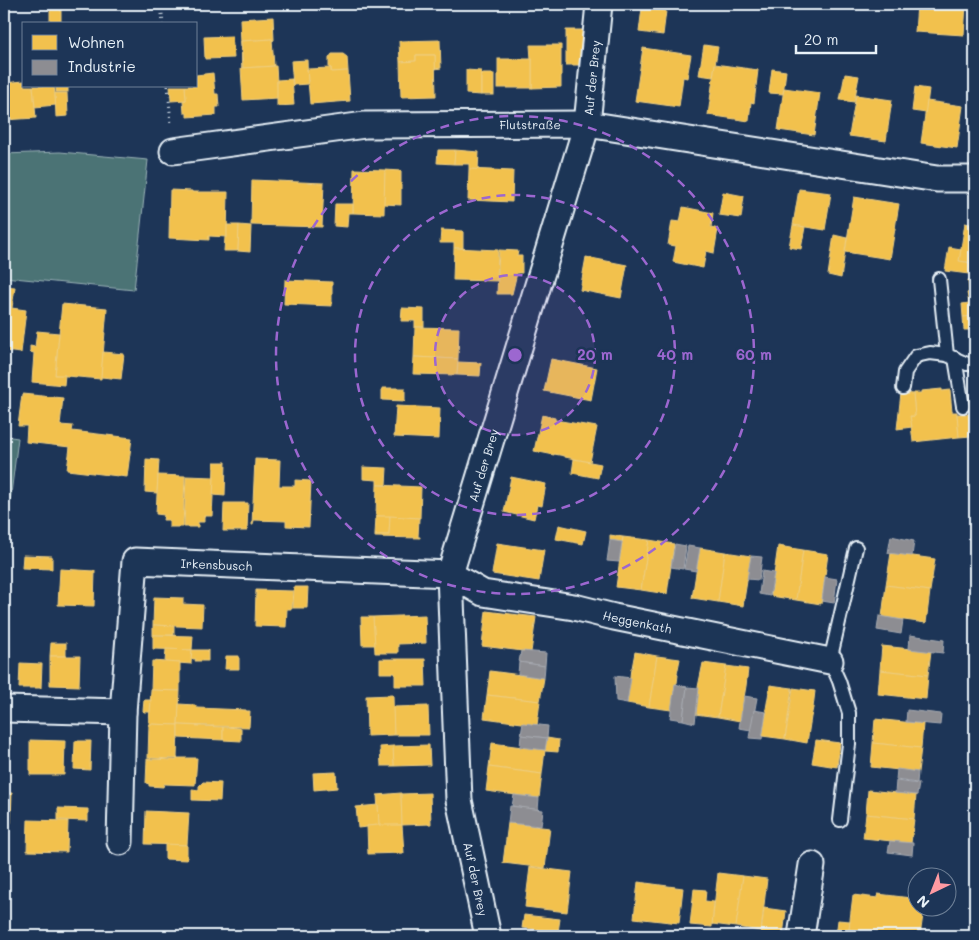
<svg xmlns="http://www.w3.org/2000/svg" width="979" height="940" font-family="Mali,sans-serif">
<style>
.green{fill:#4c7375;stroke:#9ab2b6}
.homes{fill:#f2c14e;stroke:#efcf81}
.industry{fill:#8d8d92;stroke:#a8abb1}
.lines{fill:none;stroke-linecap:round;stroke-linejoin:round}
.lane-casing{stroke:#e8f1f8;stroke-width:16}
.street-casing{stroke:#e8f1f8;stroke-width:29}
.path{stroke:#e8f1f8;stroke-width:3;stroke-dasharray:1 4;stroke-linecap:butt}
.lane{stroke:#1d3557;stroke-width:12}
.street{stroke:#1d3557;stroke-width:25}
.ring{fill:none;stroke:#9c67d0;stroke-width:2.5;stroke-dasharray:9 6}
.labels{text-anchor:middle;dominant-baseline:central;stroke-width:5;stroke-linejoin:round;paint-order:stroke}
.street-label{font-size:12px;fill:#e8f1f8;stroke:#1d3557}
.centre{fill:#9c67d0;stroke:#1d3557;stroke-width:2.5}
.ring-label{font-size:15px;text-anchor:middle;font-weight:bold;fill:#9c67d0;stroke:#1d3557;stroke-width:5;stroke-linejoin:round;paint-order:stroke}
</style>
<rect width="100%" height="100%" fill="#1d3557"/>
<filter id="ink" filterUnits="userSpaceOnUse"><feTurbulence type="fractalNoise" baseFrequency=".02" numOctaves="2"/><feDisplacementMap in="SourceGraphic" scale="10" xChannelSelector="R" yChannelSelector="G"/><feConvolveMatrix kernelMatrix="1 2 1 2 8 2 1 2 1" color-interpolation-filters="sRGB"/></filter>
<g filter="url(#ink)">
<g class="green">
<path d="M 60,152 L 148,160 L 134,290 L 4,277 L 4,154 Z"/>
<path d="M 4,436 L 18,438 L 4,550 Z"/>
</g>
<g class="homes">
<path d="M 917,4 L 966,4 L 964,35 L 915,32 Z"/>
<path d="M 642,8 L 666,11 L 663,35 L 639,32 Z"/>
<rect x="50" y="9" width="11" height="15"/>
<path d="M 273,17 L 274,40 L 272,41 L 272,39 L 241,41 L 242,68 L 240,19 Z"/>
<path d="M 566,30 L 585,30 L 582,65 L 566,65 Z"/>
<path d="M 232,36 L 234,58 L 205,59 L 204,37 Z"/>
<path d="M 272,39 L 274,66 L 243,68 L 241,41 Z"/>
<path d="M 440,40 L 441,68 L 435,69 L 435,55 L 416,55 L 416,61 L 400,62 L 399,41 Z"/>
<path d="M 530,45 L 561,45 L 561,87 L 532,88 L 532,59 L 531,59 Z"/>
<path d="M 704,45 L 718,47 L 713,77 L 699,75 Z"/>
<path d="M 643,48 L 691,55 L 687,78 L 683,77 L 679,107 L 635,101 Z"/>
<path d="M 332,54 L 343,54 L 347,57 L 348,71 L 331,72 L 331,68 L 329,68 L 329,58 Z"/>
<path d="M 416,55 L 435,55 L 436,96 L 401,97 L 400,62 L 416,61 Z"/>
<rect x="498" y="59" width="34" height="29"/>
<path d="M 307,60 L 308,84 L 293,85 L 291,61 Z"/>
<path d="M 715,64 L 758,70 L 754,103 L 751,102 L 749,121 L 708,115 Z"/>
<path d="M 276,66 L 278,98 L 243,100 L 241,68 Z"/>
<path d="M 331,68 L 331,72 L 348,71 L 350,101 L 310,104 L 307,69 Z"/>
<path d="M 772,69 L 786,71 L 783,94 L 769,93 Z"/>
<path d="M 466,70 L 481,71 L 481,95 L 466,94 Z"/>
<path d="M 213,73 L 215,94 L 218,94 L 219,107 L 216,107 L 216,115 L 187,117 L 187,113 L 184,113 L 183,100 L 186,100 L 185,86 L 196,86 L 196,75 Z"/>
<rect x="481" y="74" width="13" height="21"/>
<path d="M 845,74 L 859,76 L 854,102 L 840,100 Z"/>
<path d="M 292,79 L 294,105 L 277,106 L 277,80 Z"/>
<path d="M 24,81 L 24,86 L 33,86 L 36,118 L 4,120 L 4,83 Z"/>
<path d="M 33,86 L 54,86 L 56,105 L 35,107 Z"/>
<rect x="56" y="86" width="12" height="6"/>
<path d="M 170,86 L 185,86 L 186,100 L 171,101 Z"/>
<path d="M 915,87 L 929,89 L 926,113 L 912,111 Z"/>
<path d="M 784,88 L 820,93 L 814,135 L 778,130 Z"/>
<path d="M 55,93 L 67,93 L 68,116 L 56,117 Z"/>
<path d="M 856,95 L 892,100 L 886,141 L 849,136 Z"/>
<path d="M 927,101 L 963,106 L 957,148 L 921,143 Z"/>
<path d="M 438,150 L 455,150 L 454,164 L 437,163 Z"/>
<path d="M 455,150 L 479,152 L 478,170 L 469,169 L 469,164 L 454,164 Z"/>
<path d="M 354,169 L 385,170 L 384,214 L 353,213 Z"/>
<path d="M 469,169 L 513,171 L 512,202 L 468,200 Z"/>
<path d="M 385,170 L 401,171 L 401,205 L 384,204 Z"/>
<path d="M 252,180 L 324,183 L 322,227 L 251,225 Z"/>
<path d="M 799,189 L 831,193 L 825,230 L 793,225 Z"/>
<path d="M 170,190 L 192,191 L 192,192 L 228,192 L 227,237 L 209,236 L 209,240 L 169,238 Z"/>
<path d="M 723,192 L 744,196 L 741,218 L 719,215 Z"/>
<path d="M 854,197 L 899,204 L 890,259 L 845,252 Z"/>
<path d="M 335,204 L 353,204 L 353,213 L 348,213 L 347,227 L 334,226 Z"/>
<path d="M 683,207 L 713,213 L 711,227 L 718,229 L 714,253 L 706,251 L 703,268 L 673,262 L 676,246 L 668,245 L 672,221 L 680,222 Z"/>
<path d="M 965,223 L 975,225 L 975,263 L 959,261 Z"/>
<path d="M 227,225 L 239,225 L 238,251 L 224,251 L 225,237 L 227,237 Z"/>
<path d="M 239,225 L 251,226 L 250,252 L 238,251 Z"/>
<path d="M 793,225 L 805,227 L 801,249 L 789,247 Z"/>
<path d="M 441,230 L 463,231 L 463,248 L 454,248 L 454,243 L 440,243 Z"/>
<path d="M 834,235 L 847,238 L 841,278 L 828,275 Z"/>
<path d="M 949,247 L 961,249 L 959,261 L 971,263 L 969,274 L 945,271 Z"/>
<path d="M 454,248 L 498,250 L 497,281 L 453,280 Z"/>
<path d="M 499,250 L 518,251 L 517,256 L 522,256 L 522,273 L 517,273 L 512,294 L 497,294 Z"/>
<path d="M 586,257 L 627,265 L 621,298 L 580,290 Z"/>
<path d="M 285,280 L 332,282 L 332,306 L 284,304 Z"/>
<path d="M 968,280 L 975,280 L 975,292 L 969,292 Z"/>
<path d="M 4,286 L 15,287 L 12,308 L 4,307 Z"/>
<path d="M 969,292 L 975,292 L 975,316 L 963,317 L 962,304 L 969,303 L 967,293 Z"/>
<path d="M 62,304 L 107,308 L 101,379 L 55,375 Z"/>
<path d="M 4,307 L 26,310 L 21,353 L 4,351 Z"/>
<path d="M 402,308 L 424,309 L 424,327 L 415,327 L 415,321 L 401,321 Z"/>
<path d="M 975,316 L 975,340 L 972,340 L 971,330 L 964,330 L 963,317 Z"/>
<path d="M 415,327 L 459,328 L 458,359 L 414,357 Z"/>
<path d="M 37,331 L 59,333 L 55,375 L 65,375 L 64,385 L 32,382 L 34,353 L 30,352 L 30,346 L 35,347 Z"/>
<path d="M 103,352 L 124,354 L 121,379 L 101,377 Z"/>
<path d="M 414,357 L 458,359 L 457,375 L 413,374 Z"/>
<path d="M 551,359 L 597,368 L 591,400 L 544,391 Z"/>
<path d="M 458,362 L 481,363 L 480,376 L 457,375 Z"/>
<path d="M 382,388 L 405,388 L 405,401 L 382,400 Z"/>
<path d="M 942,389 L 942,391 L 950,390 L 952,412 L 957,412 L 957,414 L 959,437 L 913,442 L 910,416 L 915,416 L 913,393 L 921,393 L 921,391 Z"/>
<path d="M 901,393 L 913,394 L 915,416 L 910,416 L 912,427 L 897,429 Z"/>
<path d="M 22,394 L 63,398 L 60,425 L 73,426 L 72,431 L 132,438 L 127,477 L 67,470 L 70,447 L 26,442 L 27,426 L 18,426 Z"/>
<path d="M 396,406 L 440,408 L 439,439 L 394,437 Z"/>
<path d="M 957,414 L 969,414 L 971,436 L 959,437 Z"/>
<path d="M 542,415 L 555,418 L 555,420 L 597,427 L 590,462 L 565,457 L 565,456 L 554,454 L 554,455 L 534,451 Z"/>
<path d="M 975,415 L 975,448 L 972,448 L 969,416 Z"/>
<path d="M 146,459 L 159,460 L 157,493 L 145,492 Z"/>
<path d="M 255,459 L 280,460 L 279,486 L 295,486 L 295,480 L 311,481 L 309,527 L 286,526 L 286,521 L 254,520 L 253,525 L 252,525 Z"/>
<path d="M 574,459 L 601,464 L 598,478 L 572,473 Z"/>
<path d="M 214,462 L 226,462 L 225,496 L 213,495 Z"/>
<path d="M 363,467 L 387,468 L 386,485 L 377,485 L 377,480 L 363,479 Z"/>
<path d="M 158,475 L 185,476 L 183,527 L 169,527 L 169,520 L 163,520 L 164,515 L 156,514 Z"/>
<path d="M 186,476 L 214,477 L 212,516 L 204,516 L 204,522 L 198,522 L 198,527 L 184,527 Z"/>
<path d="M 511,477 L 546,484 L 542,506 L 537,505 L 534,519 L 504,512 Z"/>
<path d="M 377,485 L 421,487 L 420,518 L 376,516 Z"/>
<path d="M 224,503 L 248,503 L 247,531 L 223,531 Z"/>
<path d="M 376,516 L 390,516 L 389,535 L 375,535 Z"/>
<path d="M 390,516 L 419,518 L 418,537 L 420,537 L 420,538 L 375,537 L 375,535 L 389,535 Z"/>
<path d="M 559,525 L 586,531 L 583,544 L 556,539 Z"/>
<path d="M 610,535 L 623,537 L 622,542 L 610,540 Z"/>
<path d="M 623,537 L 649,540 L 641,590 L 616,587 Z"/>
<path d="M 649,540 L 674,544 L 667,594 L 641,590 Z"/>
<path d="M 497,543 L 544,550 L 539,581 L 492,574 Z"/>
<path d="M 778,546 L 803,550 L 796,600 L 771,596 Z"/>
<path d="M 700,548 L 725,552 L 718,602 L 692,598 Z"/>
<path d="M 803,550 L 828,554 L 821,604 L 796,600 Z"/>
<path d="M 725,552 L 751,556 L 743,606 L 718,602 Z"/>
<path d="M 891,553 L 935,559 L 930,591 L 886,585 Z"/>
<path d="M 23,555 L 52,556 L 52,569 L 22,568 Z"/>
<path d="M 60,569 L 95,571 L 94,606 L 58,605 Z"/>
<path d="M 886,585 L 930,591 L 926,623 L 882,617 Z"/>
<path d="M 294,587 L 308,587 L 307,608 L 293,608 Z"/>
<path d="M 256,590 L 293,591 L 292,609 L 287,609 L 286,627 L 255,626 Z"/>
<path d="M 154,597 L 183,598 L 183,604 L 203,605 L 202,627 L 153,625 Z"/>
<path d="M 486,611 L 536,617 L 531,652 L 482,646 Z"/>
<path d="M 425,615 L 426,643 L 398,644 L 398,653 L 375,653 L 373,617 Z"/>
<path d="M 361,617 L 373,617 L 375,645 L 362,645 Z"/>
<path d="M 153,625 L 174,626 L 174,635 L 153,635 Z"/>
<path d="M 153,635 L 193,636 L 192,650 L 153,649 Z"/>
<path d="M 51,643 L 66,643 L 66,656 L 50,656 Z"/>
<path d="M 882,646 L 931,651 L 928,675 L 880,670 Z"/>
<path d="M 166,649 L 192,650 L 191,664 L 165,662 Z"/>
<path d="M 192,650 L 208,650 L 208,661 L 195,661 L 196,659 L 191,659 Z"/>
<path d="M 635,652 L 657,656 L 649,707 L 627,703 L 631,668 L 632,668 Z"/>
<path d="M 50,656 L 80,656 L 79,686 L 50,685 Z"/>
<path d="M 226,656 L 239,656 L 239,669 L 225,669 Z"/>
<path d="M 657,656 L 680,659 L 677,674 L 678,675 L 677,683 L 675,684 L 671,710 L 649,707 Z"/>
<path d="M 380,659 L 425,659 L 426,686 L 395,686 L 395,673 L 380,673 Z"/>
<path d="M 152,661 L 180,663 L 180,691 L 151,690 Z"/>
<path d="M 20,663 L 42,664 L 41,688 L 19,688 Z"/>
<path d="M 703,663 L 726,666 L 718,717 L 695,714 L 699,688 L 698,687 Z"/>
<path d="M 726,666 L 748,669 L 746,686 L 740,721 L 718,717 Z"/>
<path d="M 880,670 L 928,675 L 926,699 L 878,694 Z"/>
<path d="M 490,671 L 544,678 L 540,701 L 487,695 Z"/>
<path d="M 770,685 L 792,688 L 785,739 L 762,736 L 767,711 L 766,709 Z"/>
<path d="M 793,688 L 815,691 L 813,708 L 811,717 L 807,743 L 785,739 Z"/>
<path d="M 151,690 L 180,691 L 178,725 L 149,724 Z"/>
<path d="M 393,695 L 394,735 L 367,736 L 366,696 Z"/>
<path d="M 487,695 L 540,701 L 537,725 L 484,718 Z"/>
<path d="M 144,700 L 151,700 L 150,712 L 144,712 L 143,711 Z"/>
<path d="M 179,704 L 195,705 L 197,708 L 246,710 L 246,711 L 250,711 L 249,727 L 178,725 Z"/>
<path d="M 428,706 L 429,735 L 394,735 L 393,707 Z"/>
<path d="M 875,719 L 923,724 L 921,748 L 873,743 Z"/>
<path d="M 149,724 L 178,725 L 177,759 L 148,758 Z"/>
<path d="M 178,725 L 223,727 L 223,740 L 178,738 Z"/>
<path d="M 223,727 L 241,728 L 241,741 L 223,740 Z"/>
<path d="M 547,738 L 559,740 L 558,752 L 545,751 Z"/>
<path d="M 30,740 L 65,741 L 64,775 L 30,775 Z"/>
<path d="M 816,740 L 840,743 L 837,767 L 812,763 Z"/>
<path d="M 75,741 L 91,741 L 90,770 L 74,769 Z"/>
<path d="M 492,743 L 545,750 L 542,774 L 489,767 Z"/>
<path d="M 873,743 L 921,748 L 918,772 L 871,767 Z"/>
<path d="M 429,745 L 430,765 L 394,766 L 393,746 Z"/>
<path d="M 393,746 L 394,766 L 381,766 L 380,747 Z"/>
<path d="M 177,758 L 197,758 L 195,785 L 164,784 L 163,787 L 149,786 L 149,784 L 146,783 L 147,759 L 177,760 Z"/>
<path d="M 489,767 L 542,774 L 539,798 L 486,791 Z"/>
<path d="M 336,772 L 337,788 L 314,790 L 313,773 Z"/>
<path d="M 203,782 L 221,783 L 220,801 L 192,800 L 192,789 L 199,790 L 199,786 Z"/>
<path d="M 868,790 L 916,795 L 914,819 L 866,814 Z"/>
<path d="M 4,793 L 12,793 L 11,823 L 4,822 Z"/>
<path d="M 401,793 L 402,825 L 379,826 L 377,795 Z"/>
<path d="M 430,793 L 431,824 L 402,825 L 401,794 Z"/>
<path d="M 378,805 L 379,825 L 367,826 L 367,827 L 358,828 L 356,807 Z"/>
<path d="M 58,808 L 88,809 L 88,821 L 58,820 Z"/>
<path d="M 146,811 L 189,813 L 187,845 L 145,844 Z"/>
<path d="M 866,814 L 914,819 L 911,843 L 863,838 Z"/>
<path d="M 28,820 L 68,821 L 67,852 L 27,851 Z"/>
<path d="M 508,823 L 550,828 L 545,868 L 503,863 Z"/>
<path d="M 379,825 L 402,825 L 404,853 L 368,854 L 367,826 Z"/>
<path d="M 165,844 L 187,845 L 187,860 L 165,859 Z"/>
<path d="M 530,867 L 572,872 L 567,912 L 525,907 Z"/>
<path d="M 718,873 L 743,876 L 736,927 L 712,924 Z"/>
<path d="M 743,876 L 767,879 L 761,931 L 736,927 Z"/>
<path d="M 638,882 L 683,888 L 679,923 L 634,918 Z"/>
<path d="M 694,889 L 706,890 L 705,901 L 714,902 L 712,927 L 690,925 Z"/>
<path d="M 878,894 L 911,898 L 911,902 L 916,903 L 916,908 L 924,908 L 920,936 L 848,936 L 853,895 L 878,898 Z"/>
<path d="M 764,908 L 786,911 L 783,936 L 761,934 Z"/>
<path d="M 524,915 L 560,919 L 558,932 L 522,928 Z"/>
<path d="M 838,920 L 850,921 L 848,936 L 836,936 Z"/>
</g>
<g class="industry">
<path d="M 891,536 L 914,541 L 912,556 L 888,553 Z"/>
<path d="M 610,540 L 622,542 L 619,562 L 607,561 Z"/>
<path d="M 675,544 L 686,546 L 683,569 L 671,567 Z"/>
<path d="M 688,546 L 700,548 L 696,571 L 684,569 Z"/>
<path d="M 751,556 L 762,557 L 759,580 L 747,579 Z"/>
<path d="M 762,571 L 774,573 L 770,596 L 759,594 Z"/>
<path d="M 825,577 L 837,579 L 834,603 L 822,601 Z"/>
<path d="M 879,616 L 903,620 L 901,634 L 877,630 Z"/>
<path d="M 910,635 L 944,640 L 943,653 L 909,649 Z"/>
<path d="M 521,651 L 546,653 L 545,666 L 519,662 Z"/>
<path d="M 519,662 L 545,666 L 544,678 L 518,674 Z"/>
<path d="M 615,676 L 631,678 L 627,703 L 616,701 Z"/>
<path d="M 675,684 L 687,687 L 683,720 L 670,718 Z"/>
<path d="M 687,687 L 699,688 L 695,723 L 683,720 Z"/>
<path d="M 744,696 L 757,698 L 751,730 L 739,728 Z"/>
<path d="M 754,710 L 766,712 L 762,739 L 749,738 Z"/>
<path d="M 907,710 L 941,714 L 940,725 L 906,722 Z"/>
<path d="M 523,723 L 548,726 L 547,738 L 521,735 Z"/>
<path d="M 521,735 L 547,738 L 545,750 L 520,747 Z"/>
<path d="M 897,769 L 918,772 L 917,783 L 896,780 Z"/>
<path d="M 896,781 L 919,784 L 917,795 L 895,793 Z"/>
<path d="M 514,795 L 539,798 L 538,810 L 512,806 Z"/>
<path d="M 510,806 L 543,810 L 541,826 L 508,823 Z"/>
<path d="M 890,841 L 913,843 L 912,855 L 888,852 Z"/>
</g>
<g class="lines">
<defs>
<g id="lane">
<path d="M 939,279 L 947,355 L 967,364 L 975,363"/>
<path d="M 955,358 L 963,406"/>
<path d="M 903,388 L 905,372 L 916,356 L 930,353 L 947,355"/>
<path d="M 840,820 L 849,744 L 849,713 L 839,681 L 830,661 L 856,548"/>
</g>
<g id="street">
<path id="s1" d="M 173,151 L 365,125 L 587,124 L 937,179 L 975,179"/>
<path id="s2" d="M 4,709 L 123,712 L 135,561 L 450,574 L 483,593 L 574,607 L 614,617 L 830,661"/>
<path d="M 120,842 L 123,712"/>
<path id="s3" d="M 488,936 L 459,800 L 450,574 L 587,124 L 599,4"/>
<path d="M 801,936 L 812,865"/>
</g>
</defs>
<use href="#lane" class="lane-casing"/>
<use href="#street" class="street-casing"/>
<g class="path">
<path d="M 161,4 L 163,24"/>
<path d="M 168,86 L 171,125"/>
</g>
<use href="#lane" class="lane"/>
<use href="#street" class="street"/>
</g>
</g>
<circle cx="515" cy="355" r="80" fill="#9c67d0" fill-opacity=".12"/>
<g class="ring">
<circle cx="515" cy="355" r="80"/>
<circle cx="515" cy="355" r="160"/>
<circle cx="515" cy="355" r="239"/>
</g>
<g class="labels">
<g class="street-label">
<text stroke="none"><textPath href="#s3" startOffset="882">Auf der Brey</textPath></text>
<text stroke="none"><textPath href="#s1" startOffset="359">Flutstraße</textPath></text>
<text stroke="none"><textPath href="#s3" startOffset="479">Auf der Brey</textPath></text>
<text stroke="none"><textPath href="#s2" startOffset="352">Irkensbusch</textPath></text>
<text stroke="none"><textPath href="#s2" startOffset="781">Heggenkath</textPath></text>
<text transform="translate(476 879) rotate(78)">Auf der Brey</text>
</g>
</g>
<circle cx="515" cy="355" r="8" class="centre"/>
<g class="ring-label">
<text x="595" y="360">20 m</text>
<text x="675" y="360">40 m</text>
<text x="754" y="360">60 m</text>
</g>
<rect width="979" height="940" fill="none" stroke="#1d3557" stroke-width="20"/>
<rect x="10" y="10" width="959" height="920" fill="none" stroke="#e8f1f8" stroke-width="2" filter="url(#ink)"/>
<rect x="22" y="22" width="175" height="65" fill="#1d3557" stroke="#6e8097"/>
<rect x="32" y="35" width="25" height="15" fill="#f2c14e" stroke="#6e8097"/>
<text x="68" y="48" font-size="15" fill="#e8f1f8">Wohnen</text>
<rect x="32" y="60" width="25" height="15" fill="#8d8d92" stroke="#6e8097"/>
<text x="68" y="72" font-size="15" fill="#e8f1f8">Industrie</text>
<g transform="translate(932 892) rotate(223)"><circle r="24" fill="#1d3557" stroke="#6e8097"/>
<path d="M0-4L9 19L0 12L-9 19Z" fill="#ff9aa2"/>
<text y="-8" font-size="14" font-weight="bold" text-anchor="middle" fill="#e8f1f8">N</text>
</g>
<path d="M796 45v8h80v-8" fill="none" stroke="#e8f1f8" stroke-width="2.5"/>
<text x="804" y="45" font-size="15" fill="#e8f1f8" stroke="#1d3557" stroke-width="4" paint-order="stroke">20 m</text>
</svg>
